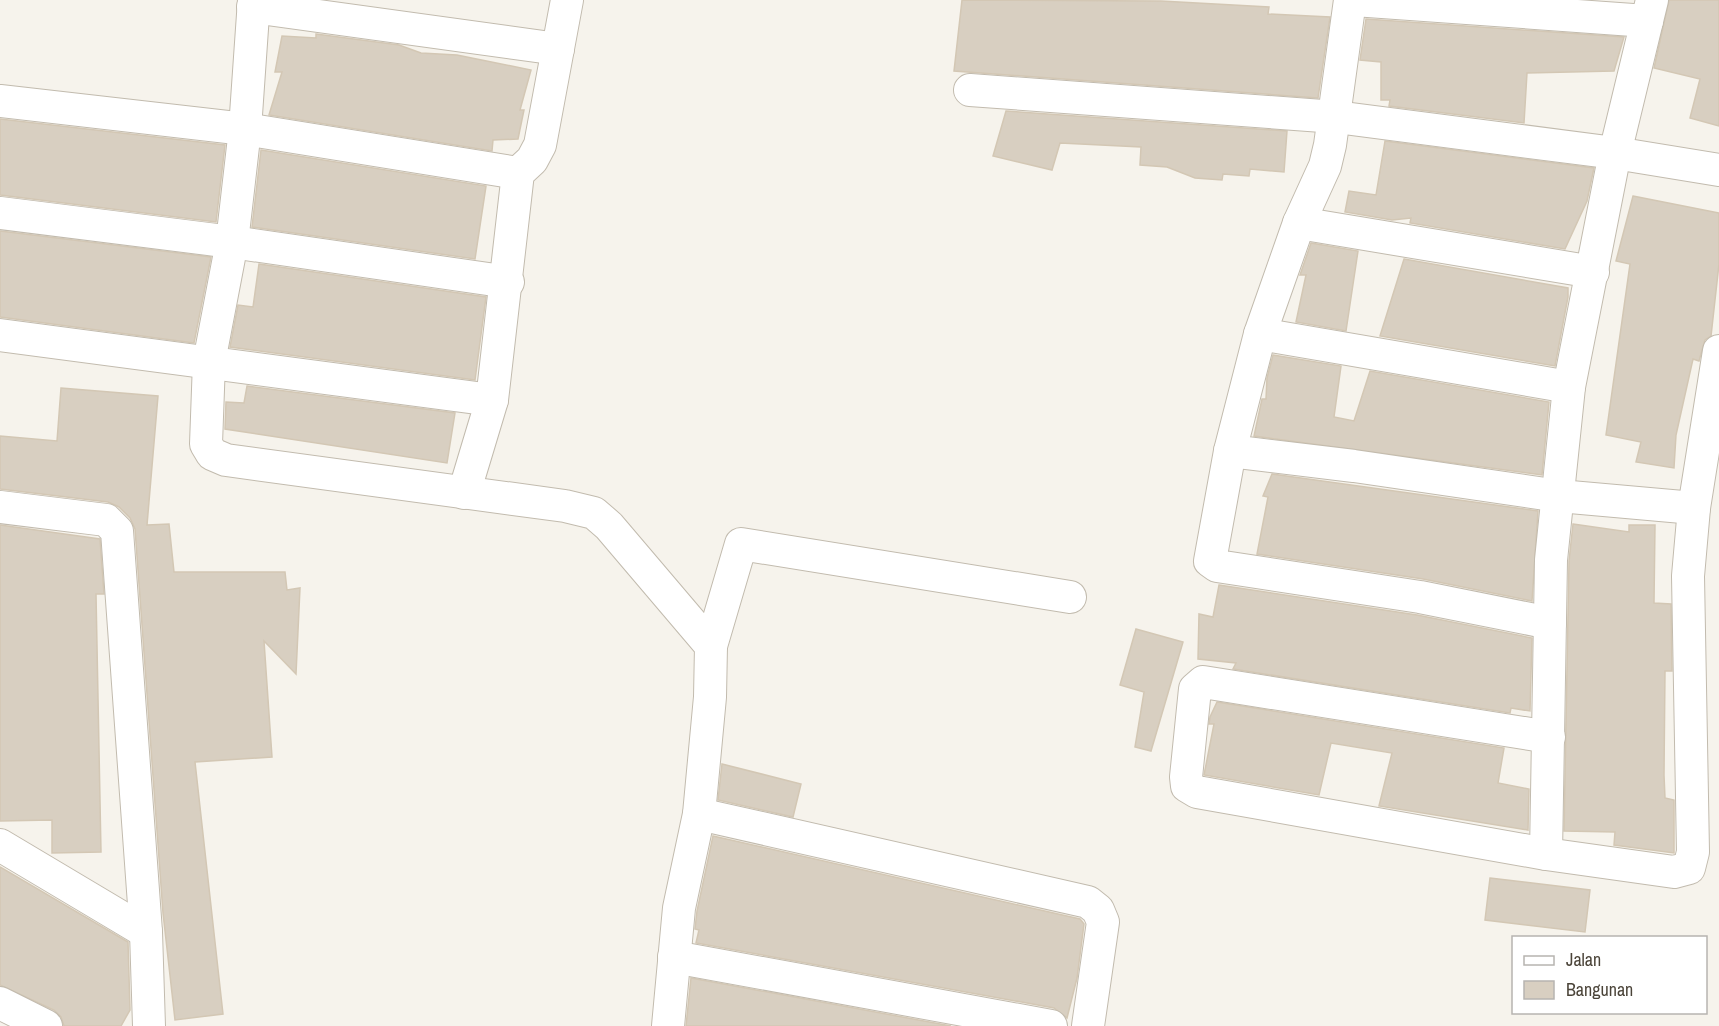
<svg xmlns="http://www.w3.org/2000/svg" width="1719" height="1026" font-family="'Archivo Narrow',sans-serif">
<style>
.building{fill:#d8cfc1;stroke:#d3c7b4;stroke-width:1.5}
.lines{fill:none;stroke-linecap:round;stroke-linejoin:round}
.minor-casing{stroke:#c2bbae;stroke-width:34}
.minor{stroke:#fff;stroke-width:32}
</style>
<rect width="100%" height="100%" fill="#f6f3ec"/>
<g class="building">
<path d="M 962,0 L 1161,1 L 1269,7 L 1268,14 L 1330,17 L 1318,98 L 954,71 Z"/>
<path d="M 1669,0 L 1719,0 L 1719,126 L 1690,118 L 1700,79 L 1654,68 Z"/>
<path d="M 1366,19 L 1624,37 L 1614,71 L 1527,73 L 1524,123 L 1389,106 L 1390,100 L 1381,100 L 1381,62 L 1360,60 Z"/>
<path d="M 316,34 L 399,45 L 421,53 L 457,55 L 531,70 L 520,110 L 524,110 L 518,139 L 493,140 L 492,151 L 269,115 L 282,72 L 275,72 L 282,36 L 316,38 Z"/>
<path d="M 1006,111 L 1287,131 L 1284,172 L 1250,169 L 1249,176 L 1223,174 L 1222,180 L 1195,178 L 1167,167 L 1140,165 L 1141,147 L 1060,143 L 1052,170 L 993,156 Z"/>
<path d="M 0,119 L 225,145 L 216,222 L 0,195 Z"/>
<path d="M 1385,141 L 1594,168 L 1587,201 L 1565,249 L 1410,223 L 1411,218 L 1392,220 L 1345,212 L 1349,191 L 1376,195 Z"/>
<path d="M 261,150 L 486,186 L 475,259 L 252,227 Z"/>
<path d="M 1633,196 L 1719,213 L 1719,264 L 1711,336 L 1705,340 L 1699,361 L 1693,359 L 1676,435 L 1674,468 L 1636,462 L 1641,442 L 1606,435 L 1630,264 L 1616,261 Z"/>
<path d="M 0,231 L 211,257 L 194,343 L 0,317 Z"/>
<path d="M 1311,243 L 1358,251 L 1346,331 L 1296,322 L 1306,275 L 1300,275 Z"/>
<path d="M 1404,259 L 1568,288 L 1568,297 L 1555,366 L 1380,336 Z"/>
<path d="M 259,264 L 486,297 L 475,380 L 230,347 L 238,305 L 253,307 Z"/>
<path d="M 1273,355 L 1341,366 L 1334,417 L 1354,421 L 1370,371 L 1549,402 L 1542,475 L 1254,436 L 1262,399 L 1266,399 L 1267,378 Z"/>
<path d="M 247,386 L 455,413 L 447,463 L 225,429 L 226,402 L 244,403 Z"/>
<path d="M 61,388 L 158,396 L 147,525 L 169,524 L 174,572 L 285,572 L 287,590 L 300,588 L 296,674 L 264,641 L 272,757 L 195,762 L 223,1014 L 175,1020 L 163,913 L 135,529 L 130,518 L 119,507 L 108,502 L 0,489 L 0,436 L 57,441 Z"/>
<path d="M 1272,474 L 1538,511 L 1532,601 L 1423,579 L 1257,554 L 1268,497 L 1263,496 Z"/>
<path d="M 1573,524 L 1629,532 L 1629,525 L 1655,525 L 1654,603 L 1671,604 L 1672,671 L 1665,671 L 1664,775 L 1665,798 L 1674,800 L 1674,853 L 1614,845 L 1615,832 L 1564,831 L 1569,561 Z"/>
<path d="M 0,525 L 100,539 L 104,594 L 96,594 L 101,852 L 52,853 L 52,820 L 0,821 Z"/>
<path d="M 1219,585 L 1417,615 L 1532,638 L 1530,711 L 1511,708 L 1510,713 L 1233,669 L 1236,663 L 1198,659 L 1199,614 L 1213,617 Z"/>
<path d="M 1136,629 L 1183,642 L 1151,751 L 1135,747 L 1144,692 L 1120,685 Z"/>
<path d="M 1217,702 L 1504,748 L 1498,783 L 1529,789 L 1528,830 L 1379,806 L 1392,753 L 1331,743 L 1319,795 L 1204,775 L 1214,724 L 1209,724 L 1210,717 Z"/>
<path d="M 722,764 L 801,784 L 793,817 L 718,800 Z"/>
<path d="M 713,836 L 1080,919 L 1084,924 L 1077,978 L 1067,1018 L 1054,1008 L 696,943 L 699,930 L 695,929 L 697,911 Z"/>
<path d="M 0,867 L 128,942 L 130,1010 L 121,1026 L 64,1026 L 61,1017 L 54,1010 L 0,985 Z"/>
<path d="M 1490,878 L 1590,890 L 1585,932 L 1485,920 Z"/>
<path d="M 691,978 L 951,1026 L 686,1026 Z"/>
</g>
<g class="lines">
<defs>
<g id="minor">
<path d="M 254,0 L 245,129 L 232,242 L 209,362 L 206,444 L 212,454 L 226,460 L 565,506 L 594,513 L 609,526 L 711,646 L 710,697 L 699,814 L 679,908 L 668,1026"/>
<path d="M 1350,0 L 1330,145 L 1325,166 L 1299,223 L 1260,334 L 1230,451 L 1210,561 L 1217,566 L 1420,597 L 1550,623"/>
<path d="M 1354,0 L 1647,21"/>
<path d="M 253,7 L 558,49"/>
<path d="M 970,90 L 1336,117 L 1615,153 L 1719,170"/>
<path d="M 0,101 L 245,129 L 518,173"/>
<path d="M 0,213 L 232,242 L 508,282"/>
<path d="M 1299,223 L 1593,272"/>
<path d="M 1260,334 L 1569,387"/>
<path d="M 0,335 L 492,400"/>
<path d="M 1230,451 L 1354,466 L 1559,496 L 1694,508"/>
<path d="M 464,493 L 492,400 L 518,173 L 532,160 L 540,145 L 567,0"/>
<path d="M 0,507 L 106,520 L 117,531 L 146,932 L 149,1026"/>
<path d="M 711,646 L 741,544 L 1070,597"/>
<path d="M 1549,737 L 1203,682 L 1195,689 L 1186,777 L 1187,786 L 1197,792 L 1546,854 L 1674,872 L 1689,868 L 1693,852 L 1688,576 L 1694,508 L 1719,351"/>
<path d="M 699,814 L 1088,902 L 1098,910 L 1103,922 L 1088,1026"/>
<path d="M 0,845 L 146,932"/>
<path d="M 1546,854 L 1551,560 L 1569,387 L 1615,153 L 1652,0"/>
<path d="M 674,957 L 1051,1026"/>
<path d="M 0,1003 L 46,1026"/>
</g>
</defs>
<use href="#minor" class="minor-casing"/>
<use href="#minor" class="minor"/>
</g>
<rect x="1512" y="936" width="195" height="78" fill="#ffffff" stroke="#b7b4b0" stroke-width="1.5"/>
<rect x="1524" y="956" width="30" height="9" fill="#ffffff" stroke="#b7b4b0" stroke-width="1.5"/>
<text x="1566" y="966" font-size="18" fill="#4b4439">Jalan</text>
<rect x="1524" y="981" width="30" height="18" fill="#d8cfc1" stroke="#b7b4b0" stroke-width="1.5"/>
<text x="1566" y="996" font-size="18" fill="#4b4439">Bangunan</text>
</svg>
